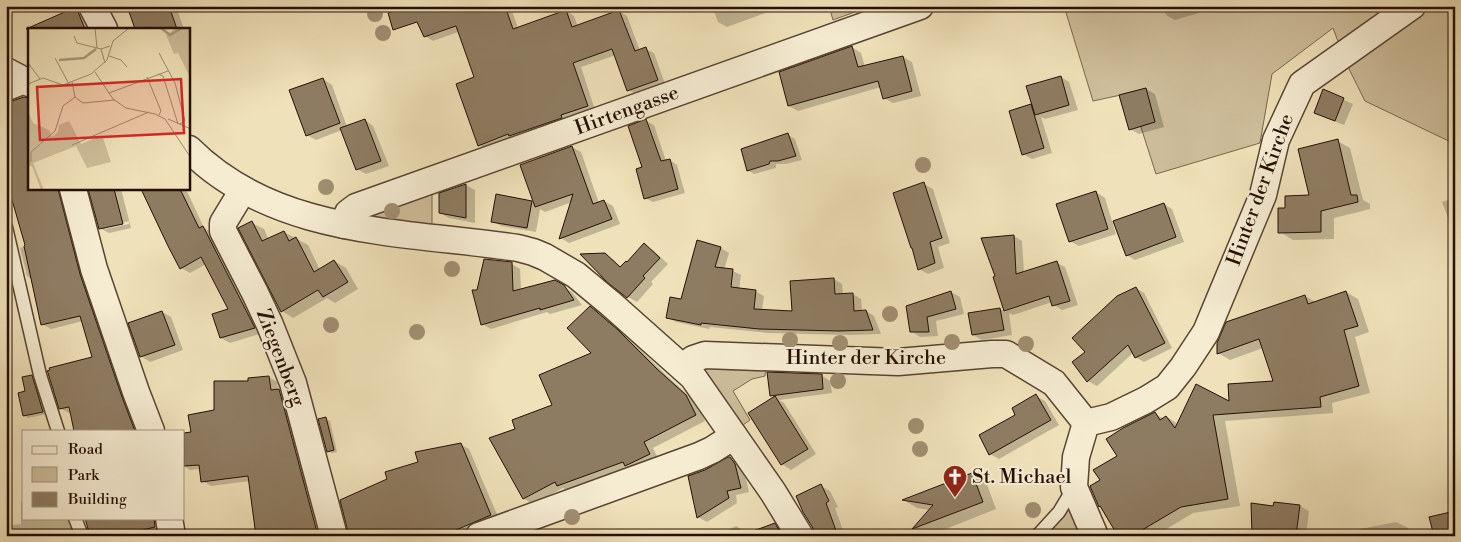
<svg xmlns="http://www.w3.org/2000/svg" width="1461" height="542" font-family="'Libre Bodoni',serif">
<style>
.green{fill:#cdbd9a;stroke:#79664f}
.shadow{fill:#0003;fill-rule:evenodd}
.building{fill:#8e7c62;stroke:#250f04}
.lines{fill:none;stroke-linecap:round;stroke-linejoin:round}
.lane-casing{stroke:#584431;stroke-width:15}
.street-casing{stroke:#584431;stroke-width:29}
.lane{stroke:#f5ecd2;stroke-width:12}
.street{stroke:#f5ecd2;stroke-width:26}
.tree{fill:#a08f72}
.labels{text-anchor:middle;dominant-baseline:central;stroke-width:4;stroke-linejoin:round;paint-order:stroke}
.street-label{font-size:20px;fill:#250f04;stroke:#f5ecd2}
.poi-label{font-size:20px;fill:#250f04;stroke:#f5ecd2;text-anchor:start}
.inset-river{fill:none;stroke:#aa9a7b;stroke-width:2.5}
.inset-road{fill:none;stroke:#9e8d71;stroke-width:1}
.view{fill:#d62828;fill-opacity:0.15;stroke:#d62828;stroke-width:2.5}
.inset-edge{fill:none;stroke:#250f04;stroke-width:2.5}
</style>
<rect width="100%" height="100%" fill="#efe1b9"/>
<filter id="stains"><feTurbulence type="fractalNoise" baseFrequency=".004" numOctaves="4"/><feColorMatrix values="0 0 0 0 .2 0 0 0 0 .09 0 0 0 0 .02 0 0 0 .5 -.17"/></filter>
<radialGradient id="worn" r=".72"><stop offset=".6" stop-color="#630" stop-opacity="0"/><stop offset="1" stop-color="#630" stop-opacity=".3"/></radialGradient>
<g class="green">
<path d="M 829,6 L 871,6 L 833,20 Z"/>
<path d="M 1064,6 L 1455,6 L 1455,144 L 1365,101 L 1347,65 L 1333,28 L 1272,74 L 1260,143 L 1156,174 L 1130,93 L 1093,101 Z"/>
<path d="M 432,189 L 432,228 L 369,220 L 369,212 Z"/>
<path d="M 766,365 L 765,376 L 752,379 L 733,391 L 750,420 L 740,427 L 702,368 Z"/>
<path d="M 1069,510 L 1073,511 L 1086,536 L 1045,536 L 1066,511 Z"/>
</g>
<g class="shadow">
<path d="M 129,6 L 176,6 L 184,29 L 137,29 Z"/>
<path d="M 496,6 L 508,6 L 511,8 L 518,28 L 566,11 L 574,16 L 578,27 L 619,11 L 627,16 L 640,51 L 646,49 L 654,53 L 665,84 L 636,94 L 628,90 L 616,55 L 581,67 L 595,110 L 487,149 L 479,145 L 476,77 L 458,32 L 433,41 L 425,36 Z"/>
<path d="M 712,6 L 785,6 L 727,27 L 718,22 Z"/>
<path d="M 1163,6 L 1208,6 L 1209,10 L 1175,20 L 1166,15 Z"/>
<path d="M 76,9 L 85,14 L 91,29 L 43,29 Z"/>
<path d="M 6,35 L 10,37 L 6,45 Z"/>
<path d="M 852,47 L 861,53 L 865,67 L 903,57 L 912,62 L 921,96 L 893,103 L 884,98 L 881,87 L 798,111 L 789,106 L 780,73 Z"/>
<path d="M 1061,77 L 1069,82 L 1078,110 L 1045,119 L 1041,117 L 1052,153 L 1032,159 L 1023,154 L 1030,106 L 1034,108 Z"/>
<path d="M 323,79 L 332,85 L 347,127 L 365,120 L 373,126 L 389,166 L 366,174 L 357,169 L 342,130 L 316,140 L 307,135 Z"/>
<path d="M 1146,89 L 1155,94 L 1164,127 L 1139,134 L 1130,129 Z"/>
<path d="M 1324,91 L 1353,104 L 1344,125 L 1324,117 L 1315,112 Z"/>
<path d="M 646,121 L 654,125 L 666,161 L 670,160 L 677,165 L 685,193 L 653,202 L 645,198 L 643,168 Z"/>
<path d="M 788,135 L 795,139 L 802,160 L 786,164 L 776,164 L 776,168 L 754,174 L 748,170 Z"/>
<path d="M 1337,141 L 1350,148 L 1363,200 L 1370,204 L 1370,209 L 1334,218 L 1334,239 L 1293,240 L 1280,232 L 1287,210 L 1311,197 Z"/>
<path d="M 572,147 L 581,152 L 599,203 L 604,201 L 613,206 L 620,224 L 569,243 L 561,238 L 572,202 L 545,212 L 540,209 L 536,232 L 501,226 L 492,221 L 532,202 L 536,205 Z"/>
<path d="M 6,176 L 29,189 L 68,189 L 141,431 L 76,431 L 72,412 L 69,413 L 60,408 L 94,357 L 83,321 L 51,329 L 42,324 L 31,279 L 27,276 L 20,248 L 27,246 L 14,203 L 6,204 Z"/>
<path d="M 924,184 L 933,189 L 950,243 L 938,247 L 944,268 L 928,274 L 919,269 Z"/>
<path d="M 466,185 L 475,190 L 475,223 L 449,218 L 440,213 L 440,194 Z"/>
<path d="M 90,189 L 121,189 L 131,228 L 109,233 L 100,228 ZM 129,221 L 129,224 L 105,229 L 105,227 Z"/>
<path d="M 142,189 L 186,189 L 204,228 L 212,233 L 263,333 L 230,343 L 221,338 L 229,310 L 206,264 L 190,273 L 181,268 L 169,246 Z"/>
<path d="M 1096,192 L 1105,198 L 1116,234 L 1079,246 L 1070,241 Z"/>
<path d="M 1455,198 L 1455,228 L 1451,226 L 1442,202 Z"/>
<path d="M 1164,204 L 1172,209 L 1184,242 L 1135,260 L 1127,255 Z"/>
<path d="M 252,223 L 264,229 L 269,240 L 284,232 L 308,245 L 320,270 L 334,261 L 346,268 L 358,289 L 335,303 L 327,298 L 293,318 L 282,311 Z"/>
<path d="M 1014,236 L 1022,241 L 1024,273 L 1057,263 L 1065,267 L 1078,305 L 1062,310 L 1054,305 L 1052,302 L 1013,315 L 1009,313 L 1012,335 L 982,340 L 973,335 L 1000,309 L 1006,312 L 994,278 L 997,277 L 983,239 Z"/>
<path d="M 644,245 L 653,250 L 668,264 L 651,282 L 653,284 L 637,302 L 628,297 L 608,281 L 605,255 L 614,260 L 621,267 L 627,263 Z"/>
<path d="M 721,248 L 729,253 L 724,270 L 733,271 L 741,275 L 739,290 L 755,291 L 764,296 L 762,310 L 793,312 L 834,279 L 842,284 L 843,294 L 853,294 L 861,299 L 862,311 L 866,311 L 874,316 L 881,334 L 849,335 L 768,333 L 710,327 L 709,329 L 676,322 L 668,318 L 682,301 Z"/>
<path d="M 512,264 L 520,269 L 521,290 L 554,281 L 572,292 L 582,305 L 550,314 L 547,312 L 491,329 L 482,324 L 478,292 Z"/>
<path d="M 1136,288 L 1144,293 L 1172,348 L 1144,362 L 1135,357 L 1133,353 L 1097,386 L 1088,381 L 1087,353 Z"/>
<path d="M 951,292 L 960,297 L 964,314 L 936,321 L 938,336 L 920,337 L 911,331 Z"/>
<path d="M 1346,292 L 1358,299 L 1369,332 L 1355,337 L 1370,393 L 1332,403 L 1333,413 L 1225,421 L 1240,506 L 1193,513 L 1155,536 L 1120,536 L 1103,508 L 1102,481 L 1119,456 L 1155,414 L 1164,419 L 1167,417 L 1178,424 L 1231,403 L 1274,382 L 1263,348 L 1230,360 L 1218,353 L 1305,296 L 1316,302 Z"/>
<path d="M 590,307 L 599,313 L 628,337 L 667,376 L 696,402 L 705,421 L 653,448 L 659,460 L 567,491 L 563,488 L 533,504 L 523,498 L 517,429 L 553,406 L 594,354 Z"/>
<path d="M 162,312 L 171,317 L 183,350 L 150,362 L 141,356 Z"/>
<path d="M 821,375 L 830,381 L 832,393 L 779,400 L 784,403 L 816,454 L 791,470 L 782,464 L 750,413 L 775,397 L 771,395 Z"/>
<path d="M 31,376 L 36,378 L 47,414 L 28,418 L 24,415 L 27,392 Z"/>
<path d="M 269,377 L 277,382 L 278,390 L 287,395 L 325,536 L 256,536 L 254,528 L 257,527 L 250,481 L 211,486 L 203,481 L 201,469 L 190,470 L 184,466 L 184,434 L 193,434 L 215,411 L 249,382 Z"/>
<path d="M 1036,396 L 1045,401 L 1059,425 L 999,459 L 990,454 L 1017,415 Z"/>
<path d="M 326,419 L 330,421 L 337,452 L 332,453 L 328,451 Z"/>
<path d="M 461,445 L 469,449 L 499,519 L 460,536 L 350,536 L 388,479 L 420,463 Z"/>
<path d="M 730,458 L 739,464 L 744,470 L 749,492 L 736,495 L 737,503 L 707,522 L 698,517 L 706,471 Z"/>
<path d="M 972,474 L 986,482 L 996,509 L 928,536 L 926,536 L 914,529 L 930,510 L 917,508 L 905,501 Z"/>
<path d="M 821,486 L 830,491 L 838,507 L 835,508 L 845,536 L 816,536 Z"/>
<path d="M 21,501 L 24,501 L 24,518 L 78,518 L 79,536 L 6,536 L 6,526 L 21,524 Z"/>
<path d="M 1300,506 L 1309,511 L 1306,536 L 1263,536 L 1253,530 L 1274,508 Z"/>
<path d="M 85,518 L 164,518 L 164,536 L 92,536 Z"/>
<path d="M 1396,522 L 1408,528 L 1410,536 L 1340,536 L 1355,532 L 1355,530 Z"/>
<path d="M 774,525 L 784,530 L 788,536 L 716,536 L 736,526 L 745,532 L 746,535 Z"/>
<path d="M 549,531 L 557,536 L 538,536 Z"/>
</g>
<g class="building">
<path d="M 127,6 L 169,6 L 177,29 L 135,29 Z"/>
<path d="M 407,6 L 505,6 L 513,29 L 566,10 L 572,27 L 619,10 L 635,51 L 646,47 L 658,80 L 627,91 L 612,49 L 573,63 L 588,106 L 561,115 L 562,118 L 509,136 L 508,134 L 478,146 L 456,84 L 474,77 L 456,26 L 424,37 L 417,22 L 393,30 L 388,13 Z"/>
<path d="M 76,7 L 85,29 L 26,29 Z"/>
<path d="M 852,46 L 858,67 L 903,56 L 912,91 L 883,99 L 878,81 L 788,106 L 779,72 Z"/>
<path d="M 1061,76 L 1069,105 L 1035,115 L 1026,86 Z"/>
<path d="M 323,78 L 340,123 L 306,136 L 289,90 Z"/>
<path d="M 1146,88 L 1155,122 L 1129,130 L 1119,95 Z"/>
<path d="M 1323,89 L 1344,98 L 1335,121 L 1314,113 Z"/>
<path d="M 24,97 L 29,98 L 29,189 L 58,189 L 80,274 L 122,397 L 135,431 L 74,431 L 69,407 L 59,409 L 48,373 L 47,371 L 50,370 L 49,368 L 92,357 L 80,316 L 41,325 L 24,246 L 25,245 L 6,179 L 6,103 Z"/>
<path d="M 1031,104 L 1044,148 L 1022,155 L 1009,111 Z"/>
<path d="M 365,119 L 381,161 L 356,170 L 340,128 Z"/>
<path d="M 646,119 L 661,161 L 670,159 L 678,189 L 644,199 L 636,169 L 642,167 L 628,126 Z"/>
<path d="M 788,133 L 796,156 L 778,161 L 770,161 L 769,164 L 747,171 L 741,149 Z"/>
<path d="M 1338,139 L 1351,195 L 1357,195 L 1358,202 L 1321,211 L 1321,232 L 1278,233 L 1278,208 L 1285,208 L 1285,196 L 1309,195 L 1298,149 Z"/>
<path d="M 572,146 L 593,204 L 604,200 L 612,219 L 559,239 L 573,194 L 535,207 L 520,165 Z"/>
<path d="M 924,182 L 942,238 L 930,242 L 935,263 L 918,270 L 912,248 L 911,248 L 893,193 Z"/>
<path d="M 466,184 L 466,218 L 439,213 L 439,193 Z"/>
<path d="M 88,189 L 114,189 L 123,224 L 99,229 Z"/>
<path d="M 141,189 L 180,189 L 199,228 L 203,226 L 255,328 L 220,338 L 212,314 L 228,309 L 201,257 L 180,269 L 168,246 Z"/>
<path d="M 1096,191 L 1108,229 L 1069,242 L 1056,204 Z"/>
<path d="M 496,194 L 532,201 L 527,228 L 491,222 Z"/>
<path d="M 1164,203 L 1176,237 L 1126,256 L 1113,221 Z"/>
<path d="M 252,221 L 262,241 L 284,231 L 289,241 L 296,237 L 314,272 L 334,260 L 348,282 L 323,297 L 318,290 L 281,312 L 238,228 Z"/>
<path d="M 1014,235 L 1016,274 L 1057,261 L 1070,301 L 1052,306 L 1049,296 L 1004,311 L 993,277 L 995,276 L 981,238 Z"/>
<path d="M 697,240 L 721,247 L 715,267 L 733,269 L 731,287 L 756,290 L 754,309 L 792,311 L 790,281 L 834,278 L 835,294 L 853,293 L 854,311 L 866,310 L 873,330 L 839,331 L 759,329 L 701,323 L 701,325 L 666,318 L 670,297 L 681,299 Z"/>
<path d="M 644,243 L 660,258 L 643,276 L 645,278 L 627,298 L 607,282 L 580,254 L 605,253 L 620,267 L 626,261 L 627,262 Z"/>
<path d="M 484,259 L 512,262 L 513,291 L 555,280 L 564,285 L 574,300 L 540,310 L 540,308 L 481,325 L 472,290 L 477,290 Z"/>
<path d="M 1136,287 L 1165,343 L 1135,358 L 1128,345 L 1087,382 L 1072,362 L 1085,352 L 1072,338 L 1117,296 Z"/>
<path d="M 951,291 L 956,309 L 927,317 L 929,332 L 910,332 L 906,306 Z"/>
<path d="M 1346,291 L 1358,326 L 1344,330 L 1359,386 L 1320,397 L 1321,407 L 1213,415 L 1228,499 L 1181,507 L 1132,536 L 1118,536 L 1100,506 L 1099,507 L 1090,486 L 1100,480 L 1093,470 L 1117,456 L 1106,439 L 1123,428 L 1155,412 L 1160,420 L 1166,416 L 1175,428 L 1196,384 L 1229,401 L 1228,384 L 1273,381 L 1259,339 L 1217,354 L 1217,343 L 1226,322 L 1305,295 L 1308,304 Z"/>
<path d="M 590,306 L 618,330 L 657,369 L 686,395 L 696,415 L 644,442 L 650,454 L 625,466 L 623,462 L 557,486 L 555,482 L 523,499 L 489,438 L 515,429 L 512,420 L 552,405 L 539,375 L 591,353 L 567,328 Z"/>
<path d="M 1000,308 L 1004,330 L 972,335 L 968,313 Z"/>
<path d="M 162,311 L 175,345 L 140,357 L 128,323 Z"/>
<path d="M 767,372 L 822,374 L 823,389 L 770,396 Z"/>
<path d="M 32,375 L 43,412 L 23,416 L 18,393 L 25,391 L 22,377 Z"/>
<path d="M 269,376 L 271,390 L 279,389 L 318,536 L 256,536 L 248,476 L 201,482 L 199,465 L 184,466 L 184,433 L 191,432 L 188,415 L 214,410 L 214,381 L 248,381 L 248,378 Z"/>
<path d="M 1036,394 L 1051,420 L 989,455 L 979,435 L 1015,415 L 1012,408 Z"/>
<path d="M 775,396 L 808,449 L 781,465 L 748,413 Z"/>
<path d="M 326,417 L 334,450 L 327,452 L 318,419 Z"/>
<path d="M 461,443 L 491,515 L 442,536 L 349,536 L 340,500 L 387,479 L 385,472 L 418,462 L 415,452 Z"/>
<path d="M 728,457 L 730,457 L 735,464 L 741,488 L 727,491 L 729,498 L 697,518 L 688,476 L 705,470 Z"/>
<path d="M 972,473 L 983,502 L 912,529 L 933,505 L 902,500 Z"/>
<path d="M 821,484 L 829,501 L 826,503 L 838,536 L 815,536 L 813,528 L 803,512 L 796,496 Z"/>
<path d="M 1274,502 L 1300,505 L 1296,536 L 1252,535 L 1251,503 L 1273,506 Z"/>
<path d="M 1455,511 L 1455,536 L 1434,536 L 1429,517 Z"/>
<path d="M 85,518 L 154,518 L 155,527 L 117,536 L 90,536 Z"/>
<path d="M 775,523 L 782,536 L 746,536 L 745,534 Z"/>
</g>
<g class="lines">
<defs>
<g id="lane">
<path d="M 6,95 L 29,86"/>
<path d="M 6,227 L 40,375 L 58,431"/>
<path d="M 75,518 L 82,536"/>
<path d="M 1037,536 L 1059,512 L 1074,487"/>
</g>
<g id="street">
<path d="M 92,6 L 104,29"/>
<path d="M 6,71 L 29,83"/>
<path d="M 189,149 C 276,236 404,231 518,248 L 533,252 L 545,257 L 576,275 L 611,304 L 693,377 L 773,492 L 800,536"/>
<path d="M 73,189 L 94,269 L 136,392 L 151,431"/>
<path d="M 243,190 L 223,223 L 223,231 L 255,293 L 270,325 L 293,383 L 334,536"/>
<path d="M 344,225 L 348,213 L 356,207 L 920,6"/>
<path d="M 684,368 L 693,359 L 705,355 L 898,362 L 992,354 L 1006,354 L 1054,383 L 1086,423"/>
<path d="M 169,518 L 172,536"/>
<path d="M 479,536 L 699,456 L 712,450 L 734,436"/>
<path d="M 1095,536 L 1074,487 L 1076,457 L 1086,423 L 1111,417 L 1146,400 L 1167,387 L 1183,367 L 1206,332 L 1263,195 L 1276,140 L 1302,84 L 1412,6"/>
</g>
</defs>
<use href="#lane" class="lane-casing"/>
<use href="#street" class="street-casing"/>
<use href="#lane" class="lane"/>
<use href="#street" class="street"/>
</g>
<g class="tree">
<circle cx="375" cy="14" r="8"/>
<circle cx="383" cy="33" r="8"/>
<circle cx="923" cy="165" r="8"/>
<circle cx="326" cy="187" r="8"/>
<circle cx="392" cy="211" r="8"/>
<circle cx="452" cy="269" r="8"/>
<circle cx="890" cy="314" r="8"/>
<circle cx="331" cy="325" r="8"/>
<circle cx="417" cy="332" r="8"/>
<circle cx="790" cy="340" r="8"/>
<circle cx="952" cy="342" r="8"/>
<circle cx="840" cy="343" r="8"/>
<circle cx="1026" cy="344" r="8"/>
<circle cx="838" cy="381" r="8"/>
<circle cx="916" cy="426" r="8"/>
<circle cx="920" cy="449" r="8"/>
<circle cx="1033" cy="510" r="8"/>
<circle cx="572" cy="517" r="8"/>
</g>
<defs>
<symbol id="church-pin" viewBox="-11 -11 22 30"><path d="M0 17L-7.5 6A9.5 9.5 0 1 1 7.5 6Z" fill="#8f2418" stroke="#f5ecd2"/><path d="M-1.2-6h2.4v3.5h3.3v2.4h-3.3V6h-2.4V-.1h-3.3v-2.4h3.3Z" fill="#fff"/></symbol>
</defs>
<g fill-rule="evenodd">
<use href="#church-pin" x="941" y="463" width="28" height="38"/>
</g>
<g class="labels">
<g class="street-label">
<text transform="translate(627 111) rotate(-20)">Hirtengasse</text>
<text transform="translate(1261 190) rotate(-70)">Hinter der Kirche</text>
<text transform="translate(280 358) rotate(69)">Ziegenberg</text>
<text x="866" y="358">Hinter der Kirche</text>
</g>
<g class="poi-label">
<text x="972" y="477">St. Michael</text>
</g>
</g>
<g transform="translate(28 28)">
<rect width="162" height="162" fill="#efe1b9"/>
<path d="M 148,0 L 162,0 L 162,49 L 150,25 L 146,26 L 138,7 ZM 0,83 L 5,95 L 21,102 L 24,109 L 30,104 L 31,97 L 41,93 L 53,116 L 74,107 L 83,134 L 59,140 L 48,118 L 5,135 L 16,162 L 13,162 L 4,138 L 0,138 Z" fill="#cdbd9a"/>
<path class="inset-river" d="M 133,0 L 142,7 L 154,0M 31,32 L 56,30 L 68,21"/>
<path class="inset-road" d="M 67,0 L 69,20M 46,8 L 49,15 L 73,21M 131,25 L 147,55 L 157,93 L 152,96M 81,28 L 93,32 L 99,39M 27,30 L 41,56M 0,35 L 12,51M 77,35 L 73,21 L 82,18M 67,44 L 85,71 L 98,80 L 127,86 L 137,91 L 163,130M 130,46 L 135,48 L 150,96M 119,49 L 133,83 L 131,87M 0,56 L 15,50 L 35,57 L 63,46 L 79,32 L 85,13 L 101,0M 81,65 L 140,43M 47,69 L 55,75 L 87,72M 140,91 L 163,101M 44,117 L 121,84M 3,134 L 3,124 L 27,103 L 35,78 L 47,69 L 44,54"/>
<path class="view" d="M 153,51 L 156,105 L 12,112 L 9,59 Z"/>
<rect width="162" height="162" class="inset-edge"/>
</g>
<rect width="1461" height="542" fill="none" stroke="#efe1b9" stroke-width="25"/>
<rect x="8" y="8" width="1446" height="527" fill="none" stroke="#250f04" stroke-width="2.5"/>
<rect x="12" y="12" width="1436" height="517" fill="none" stroke="#250f04"/>
<rect x="22" y="430" width="162" height="90" fill="#f5ecd2" stroke="#a29480"/>
<rect x="32" y="446" width="25" height="8" fill="#f5ecd2" stroke="#a29480"/>
<text x="68" y="454" font-size="15" fill="#250f04">Road</text>
<rect x="32" y="467" width="25" height="15" fill="#cdbd9a" stroke="#a29480"/>
<text x="68" y="480" font-size="15" fill="#250f04">Park</text>
<rect x="32" y="492" width="25" height="15" fill="#8e7c62" stroke="#a29480"/>
<text x="68" y="504" font-size="15" fill="#250f04">Building</text>
<rect width="100%" height="100%" filter="url(#stains)"/>
<rect width="100%" height="100%" fill="url(#worn)"/>
</svg>
